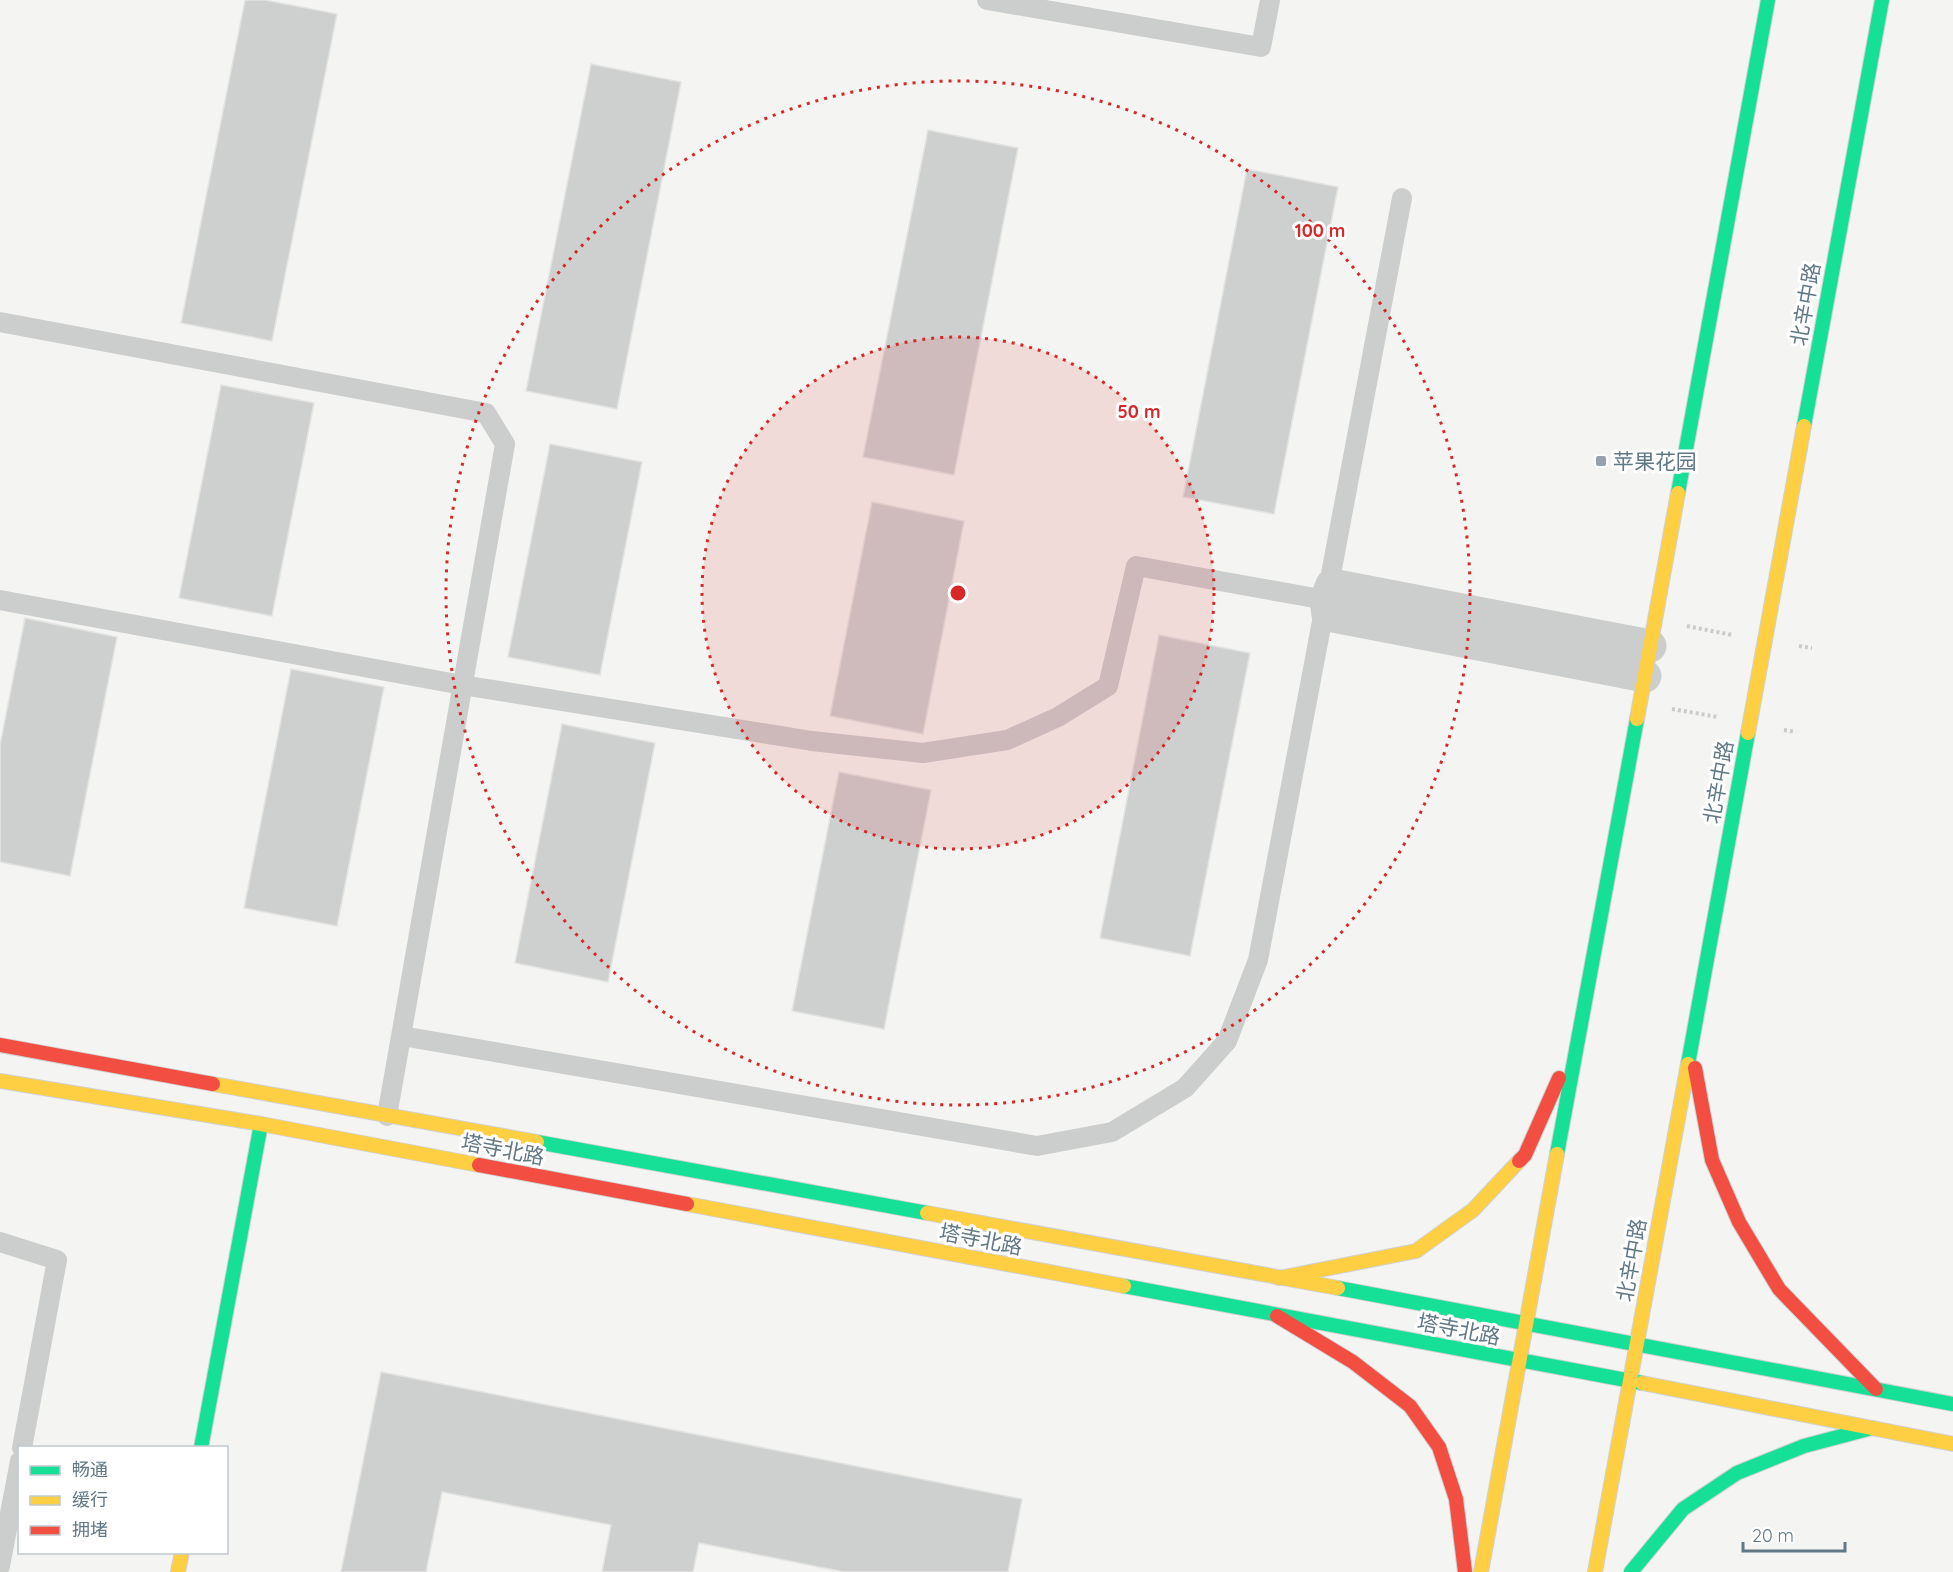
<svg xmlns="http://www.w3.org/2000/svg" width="1953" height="1572" font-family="Quicksand,'Noto Sans SC',sans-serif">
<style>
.building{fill:#ced0d0;stroke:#e3e3e2;stroke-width:1.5}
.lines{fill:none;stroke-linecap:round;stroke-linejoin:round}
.fast-casing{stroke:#cfd1d2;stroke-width:16}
.slow-casing{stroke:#cfd1d2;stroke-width:16}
.jam-casing{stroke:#cfd1d2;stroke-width:16}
.path{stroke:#cacbcc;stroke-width:4;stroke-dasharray:3 3;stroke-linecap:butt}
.lane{stroke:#cccdcd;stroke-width:20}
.street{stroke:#cccdcd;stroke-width:33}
.fast{stroke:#16e098;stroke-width:14}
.slow{stroke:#ffcf43;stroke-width:14}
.jam{stroke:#f24e42;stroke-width:14}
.ring{fill:none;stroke:#d62828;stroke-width:3;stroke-dasharray:3 6}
.poi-dot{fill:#94a3ab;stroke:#fff;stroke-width:2}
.labels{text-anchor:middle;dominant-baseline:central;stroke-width:6;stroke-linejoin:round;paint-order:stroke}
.street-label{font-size:21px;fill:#617885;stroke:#fff}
.poi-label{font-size:21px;fill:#617885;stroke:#fff;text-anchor:start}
.centre{fill:#d62828;stroke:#fff;stroke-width:3}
.ring-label{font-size:18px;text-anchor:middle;font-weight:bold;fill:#d62828;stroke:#fff;stroke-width:6;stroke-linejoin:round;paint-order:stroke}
</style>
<rect width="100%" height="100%" fill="#f4f4f2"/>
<g class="building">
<path d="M 245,0 L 265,0 L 337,14 L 272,341 L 181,323 Z"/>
<path d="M 591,64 L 681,82 L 617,409 L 526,391 Z"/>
<path d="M 928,130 L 1018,148 L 954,475 L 863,457 Z"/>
<path d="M 1247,169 L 1338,187 L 1274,514 L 1183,497 Z"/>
<path d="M 221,385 L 314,403 L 272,616 L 179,598 Z"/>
<path d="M 550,444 L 642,462 L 600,675 L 508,657 Z"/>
<path d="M 872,502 L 964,521 L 923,734 L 830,716 Z"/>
<path d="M 25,618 L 117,637 L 70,876 L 0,862 L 0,745 Z"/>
<path d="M 1159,635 L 1250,653 L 1190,956 L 1100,938 Z"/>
<path d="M 291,669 L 384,687 L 337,926 L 244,908 Z"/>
<path d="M 562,724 L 655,743 L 608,982 L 515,963 Z"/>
<path d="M 839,772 L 931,790 L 884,1029 L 792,1011 Z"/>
<path d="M 381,1372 L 1022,1499 L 1008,1572 L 844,1572 L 699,1543 L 693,1572 L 602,1572 L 611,1525 L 442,1492 L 426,1572 L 341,1572 Z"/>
</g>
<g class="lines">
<defs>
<g id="fast">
<path d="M 1804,426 L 1882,0"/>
<path d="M 1678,493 L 1768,0"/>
<path d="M 1688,1064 L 1748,733"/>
<path d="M 537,1142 L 927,1213"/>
<path d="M 1557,1154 L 1637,719"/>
<path d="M 1124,1286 L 1642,1383"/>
<path d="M 1338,1288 L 1953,1404"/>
<path d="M 201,1448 L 261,1124"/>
<path d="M 1631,1572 L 1683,1509 L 1737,1473 L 1804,1446 L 1872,1428"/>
</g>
<g id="slow">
<path d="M 1637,719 L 1678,493"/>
<path d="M 1748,733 L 1804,426"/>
<path d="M 0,1081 L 261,1124 L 479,1165"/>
<path d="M 213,1084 L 537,1142"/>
<path d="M 687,1204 L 1124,1286"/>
<path d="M 927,1213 L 1338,1288"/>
<path d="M 1279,1278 L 1416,1251 L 1473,1210 L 1519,1161"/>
<path d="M 1642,1383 L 1953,1444"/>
<path d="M 178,1572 L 182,1552"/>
<path d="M 1481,1572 L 1557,1154"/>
<path d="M 1595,1572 L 1688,1064"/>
</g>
<g id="jam">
<path d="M 0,1045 L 213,1084"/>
<path d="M 1695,1068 L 1712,1160 L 1739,1222 L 1779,1289 L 1876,1389"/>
<path d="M 1519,1161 L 1525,1155 L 1559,1078"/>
<path d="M 479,1165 L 687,1204"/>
<path d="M 1277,1316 L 1353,1362 L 1410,1406 L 1439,1447 L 1456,1499 L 1465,1572"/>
</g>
</defs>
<use href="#fast" class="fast-casing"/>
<use href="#slow" class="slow-casing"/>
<use href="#jam" class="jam-casing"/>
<g class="path">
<path d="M 1687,626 L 1732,635"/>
<path d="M 1799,646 L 1812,648"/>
<path d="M 1672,709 L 1718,717"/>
<path d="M 1784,730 L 1796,732"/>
</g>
<g class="lane">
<path d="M 987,0 L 1261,47 L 1270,0"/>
<path d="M 0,322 L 486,413 L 505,444 L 387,1116"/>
<path d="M 0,600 L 462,685 L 812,741 L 923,753 L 1007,740 L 1058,717 L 1108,686 L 1136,566 L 1326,600"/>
<path d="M 402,1036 L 1037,1146 L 1112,1132 L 1185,1088 L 1227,1041 L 1258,960 L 1402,198"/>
<path d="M 0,1242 L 57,1260 L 22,1448"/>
<path d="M 0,1566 L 20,1461"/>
</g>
<path class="street" d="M 1645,676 L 1328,615 L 1326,600 L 1332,585 L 1650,646"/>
<use href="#fast" class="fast"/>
<use href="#slow" class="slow"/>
<use href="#jam" class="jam"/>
</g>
<circle cx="958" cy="593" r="256" fill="#d62828" fill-opacity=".12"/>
<g class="ring">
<circle cx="958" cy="593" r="256"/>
<circle cx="958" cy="593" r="512"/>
</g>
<rect class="poi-dot" x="1595" y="455" width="12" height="12" rx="3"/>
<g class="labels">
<g class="street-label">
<text transform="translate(1805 304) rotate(-80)">北辛中路</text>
<text transform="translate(1718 782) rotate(-80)">北辛中路</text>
<text transform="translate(503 1149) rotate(11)">塔寺北路</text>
<text transform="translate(981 1239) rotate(11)">塔寺北路</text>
<text transform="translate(1631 1260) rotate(-80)">北辛中路</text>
<text transform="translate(1459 1329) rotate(11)">塔寺北路</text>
</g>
<g class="poi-label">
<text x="1613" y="461">苹果花园</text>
</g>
</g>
<circle cx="958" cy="593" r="9" class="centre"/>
<g class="ring-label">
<text x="1320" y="237">100 m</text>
<text x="1139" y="418">50 m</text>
</g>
<rect x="18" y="1446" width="210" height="108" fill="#ffffff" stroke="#c0c9ce" stroke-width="1.5"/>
<rect x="30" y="1466" width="30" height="9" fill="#16e098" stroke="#c0c9ce" stroke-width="1.5"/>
<text x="72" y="1476" font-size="18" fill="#617885">畅通</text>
<rect x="30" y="1496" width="30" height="9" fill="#ffcf43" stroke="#c0c9ce" stroke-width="1.5"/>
<text x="72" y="1506" font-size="18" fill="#617885">缓行</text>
<rect x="30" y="1526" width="30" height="9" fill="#f24e42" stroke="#c0c9ce" stroke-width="1.5"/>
<text x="72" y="1536" font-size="18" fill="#617885">拥堵</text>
<path d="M1743 1542v9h102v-9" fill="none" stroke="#617885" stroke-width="3"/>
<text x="1752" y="1542" font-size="18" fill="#617885" stroke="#ffffff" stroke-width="4.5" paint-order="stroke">20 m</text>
</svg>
